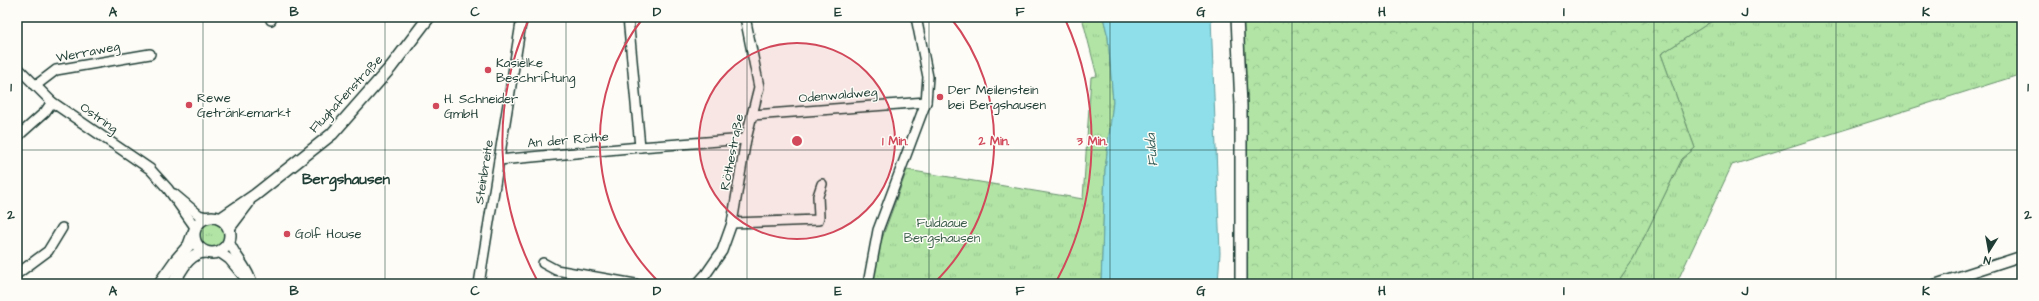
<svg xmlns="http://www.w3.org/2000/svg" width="2039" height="301" font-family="'Architects Daughter',sans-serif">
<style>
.grass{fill:url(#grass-tufts);stroke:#68906c}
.forest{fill:url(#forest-crowns);stroke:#68906c}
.water{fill:#8edfe9;stroke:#629ea1}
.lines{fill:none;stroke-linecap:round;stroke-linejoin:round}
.minor-casing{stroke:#1f3d34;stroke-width:12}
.tertiary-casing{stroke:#1f3d34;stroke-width:14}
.minor{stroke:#fdfcf7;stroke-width:9}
.tertiary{stroke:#fdfcf7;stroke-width:11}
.grid{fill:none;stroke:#1f3d34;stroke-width:1;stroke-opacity:0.55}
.ring{fill:none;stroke:#d1495b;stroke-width:2}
.poi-dot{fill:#d1495b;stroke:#fdfcf7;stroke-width:1.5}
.labels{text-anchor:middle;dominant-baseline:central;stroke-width:3;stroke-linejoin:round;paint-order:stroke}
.street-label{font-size:13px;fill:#1f3d34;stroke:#fdfcf7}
.poi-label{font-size:13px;fill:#1f3d34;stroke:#fdfcf7;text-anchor:start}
.park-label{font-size:13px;fill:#3c5e4b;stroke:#fdfcf7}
.water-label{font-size:14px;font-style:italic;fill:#355d58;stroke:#fdfcf7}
.quarter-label{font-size:15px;font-weight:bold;fill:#1f3d34;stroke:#fdfcf7}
.centre{fill:#d1495b;stroke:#fdfcf7;stroke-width:2}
.ring-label{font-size:12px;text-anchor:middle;font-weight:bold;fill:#d1495b;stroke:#fdfcf7;stroke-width:3;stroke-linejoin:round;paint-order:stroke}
.neatline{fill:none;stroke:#1f3d34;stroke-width:1.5}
.grid-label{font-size:13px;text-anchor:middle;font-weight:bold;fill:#1f3d34}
</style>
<defs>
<pattern id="grass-tufts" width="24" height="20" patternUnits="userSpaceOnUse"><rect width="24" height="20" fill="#b1e4a5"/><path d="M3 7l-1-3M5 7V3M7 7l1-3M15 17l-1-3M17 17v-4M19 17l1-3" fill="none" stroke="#98c48f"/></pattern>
<pattern id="forest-crowns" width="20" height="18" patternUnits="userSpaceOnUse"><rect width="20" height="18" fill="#b1e4a5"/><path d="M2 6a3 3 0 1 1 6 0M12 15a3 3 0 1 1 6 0" fill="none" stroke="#98c48f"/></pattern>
</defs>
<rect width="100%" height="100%" fill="#fdfcf7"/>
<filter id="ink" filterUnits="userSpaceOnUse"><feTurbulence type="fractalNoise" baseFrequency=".025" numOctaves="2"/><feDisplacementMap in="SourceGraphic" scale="8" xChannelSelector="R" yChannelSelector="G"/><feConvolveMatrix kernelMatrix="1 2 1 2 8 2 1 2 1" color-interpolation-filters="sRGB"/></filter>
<g filter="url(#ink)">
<g class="grass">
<path d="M 1082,17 L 1103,17 L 1108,37 L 1113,102 L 1105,170 L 1101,284 L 872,284 L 877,252 L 907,170 L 1083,199 L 1091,77 L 1097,76 Z"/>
<path d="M 1718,17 L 2022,17 L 2022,74 L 1732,165 L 1676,284 L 1616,284 L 1633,260 L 1682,159 L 1695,148 L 1661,54 Z"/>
<circle cx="212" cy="236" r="13"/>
</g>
<path class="forest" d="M 1243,17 L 1718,17 L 1661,54 L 1695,148 L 1682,159 L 1633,260 L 1616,284 L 1245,284 L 1247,115 Z"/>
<path class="water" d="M 1103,17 L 1211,17 L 1220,253 L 1218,284 L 1101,284 L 1105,170 L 1113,102 L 1108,37 Z"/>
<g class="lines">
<defs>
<g id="minor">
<path d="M 270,17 L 271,20"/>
<path d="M 628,17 L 640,147"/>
<path d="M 17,67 L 52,102 L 150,169 L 168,189 L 195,227"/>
<path d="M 35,86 L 56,70 L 150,54"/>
<path d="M 753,115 L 926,102"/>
<path d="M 17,137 L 45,112 L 52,102"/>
<path d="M 499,160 L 640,147 L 746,139"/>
<path d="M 174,194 L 199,215 L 207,217"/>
<path d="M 732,223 L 818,220 L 819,217 L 818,196 L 822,184"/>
<path d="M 229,241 C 235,257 248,267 252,284"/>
<path d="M 219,252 L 229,259 L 250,284"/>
<path d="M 543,263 L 556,270 L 635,284"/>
<path d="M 17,274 L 48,251 L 62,228"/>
<path d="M 479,284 L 522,17"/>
<path d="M 697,284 L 706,274 L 722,251 L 732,223 L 746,139 L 759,87 L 745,17"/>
<path d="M 868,284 L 878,230 L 926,102 L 928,77 L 916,17"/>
<path d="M 1936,284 L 2022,256"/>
</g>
<g id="tertiary">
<path d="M 1237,17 L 1241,106 L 1241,284"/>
<circle cx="212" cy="235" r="18"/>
<path d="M 220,219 L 255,195 L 332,134 L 391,67 L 429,17"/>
<path d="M 229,228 L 248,203"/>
<path d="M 159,284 L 176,260 L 189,245 L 193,234"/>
<path d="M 173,284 C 181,271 188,253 205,252"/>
</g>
</defs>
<use href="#minor" class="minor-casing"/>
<use href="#tertiary" class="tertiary-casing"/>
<use href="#minor" class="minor"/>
<use href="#tertiary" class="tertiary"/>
</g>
</g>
<path class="grid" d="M 203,17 L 203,284M 385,17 L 385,284M 566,17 L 566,284M 747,17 L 747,284M 929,17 L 929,284M 1110,17 L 1110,284M 1292,17 L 1292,284M 1473,17 L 1473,284M 1654,17 L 1654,284M 1836,17 L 1836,284M 17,150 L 2022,150"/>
<circle cx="797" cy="141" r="98" fill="#d1495b" fill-opacity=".12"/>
<g class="ring">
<circle cx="797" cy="141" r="98"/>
<path d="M661 284A197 197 0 0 1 644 17M950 17A197 197 0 0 1 933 284"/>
<path d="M538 282A295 295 0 0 1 529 19M1065 19A295 295 0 0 1 1056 282"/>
</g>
<g class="poi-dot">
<circle cx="488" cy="70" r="4"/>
<circle cx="940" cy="97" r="4"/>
<circle cx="189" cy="105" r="4"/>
<circle cx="436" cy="106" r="4"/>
<circle cx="287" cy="234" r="4"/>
</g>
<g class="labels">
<g class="street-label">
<text transform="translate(88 52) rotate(-11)">Werraweg</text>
<text transform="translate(346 94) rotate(-47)">Flughafenstraße</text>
<text transform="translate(838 95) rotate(-5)">Odenwaldweg</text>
<text transform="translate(99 118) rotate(35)">Ostring</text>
<text transform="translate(568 140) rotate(-5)">An der Röthe</text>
<text transform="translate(732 152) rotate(-79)">Röthestraße</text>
<text transform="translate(484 172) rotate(-81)">Steinbreite</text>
</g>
<g class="poi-label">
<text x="496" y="63">Kasielke<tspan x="496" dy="15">Beschriftung</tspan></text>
<text x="948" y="90">Der Meilenstein<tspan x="948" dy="15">bei Bergshausen</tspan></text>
<text x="197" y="98">Rewe<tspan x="197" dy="15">Getränkemarkt</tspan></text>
<text x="444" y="99">H. Schneider<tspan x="444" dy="15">GmbH</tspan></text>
<text x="295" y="234">Golf House</text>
</g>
<g class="park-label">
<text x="942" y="223">Fuldaaue<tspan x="942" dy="15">Bergshausen</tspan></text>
</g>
<g class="water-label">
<text transform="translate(1152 150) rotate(-94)">Fulda</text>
</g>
<g class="quarter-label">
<text x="346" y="179">Bergshausen</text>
</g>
</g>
<circle cx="797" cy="141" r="6" class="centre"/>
<g class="ring-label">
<text x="895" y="145">1 Min.</text>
<text x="994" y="145">2 Min.</text>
<text x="1092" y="145">3 Min.</text>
</g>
<rect width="2039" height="301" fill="none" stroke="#fdfcf7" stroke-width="44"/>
<g transform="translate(1989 251) rotate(191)" stroke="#fdfcf7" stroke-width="3" paint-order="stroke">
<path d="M0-3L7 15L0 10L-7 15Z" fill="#1f3d34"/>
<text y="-6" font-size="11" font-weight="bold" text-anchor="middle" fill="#1f3d34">N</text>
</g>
<rect x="22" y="22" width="1995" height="257" class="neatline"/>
<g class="grid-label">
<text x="113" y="16">A</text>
<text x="294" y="16">B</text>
<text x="475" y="16">C</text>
<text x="657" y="16">D</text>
<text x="838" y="16">E</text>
<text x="1020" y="16">F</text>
<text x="1201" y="16">G</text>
<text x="1382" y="16">H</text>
<text x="1564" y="16">I</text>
<text x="1745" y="16">J</text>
<text x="1926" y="16">K</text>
<text x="11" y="91">1</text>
<text x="2028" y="91">1</text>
<text x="11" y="219">2</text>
<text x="2028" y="219">2</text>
<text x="113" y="295">A</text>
<text x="294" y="295">B</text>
<text x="475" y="295">C</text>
<text x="657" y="295">D</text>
<text x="838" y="295">E</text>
<text x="1020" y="295">F</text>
<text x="1201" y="295">G</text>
<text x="1382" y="295">H</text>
<text x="1564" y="295">I</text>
<text x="1745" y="295">J</text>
<text x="1926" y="295">K</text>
</g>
</svg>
